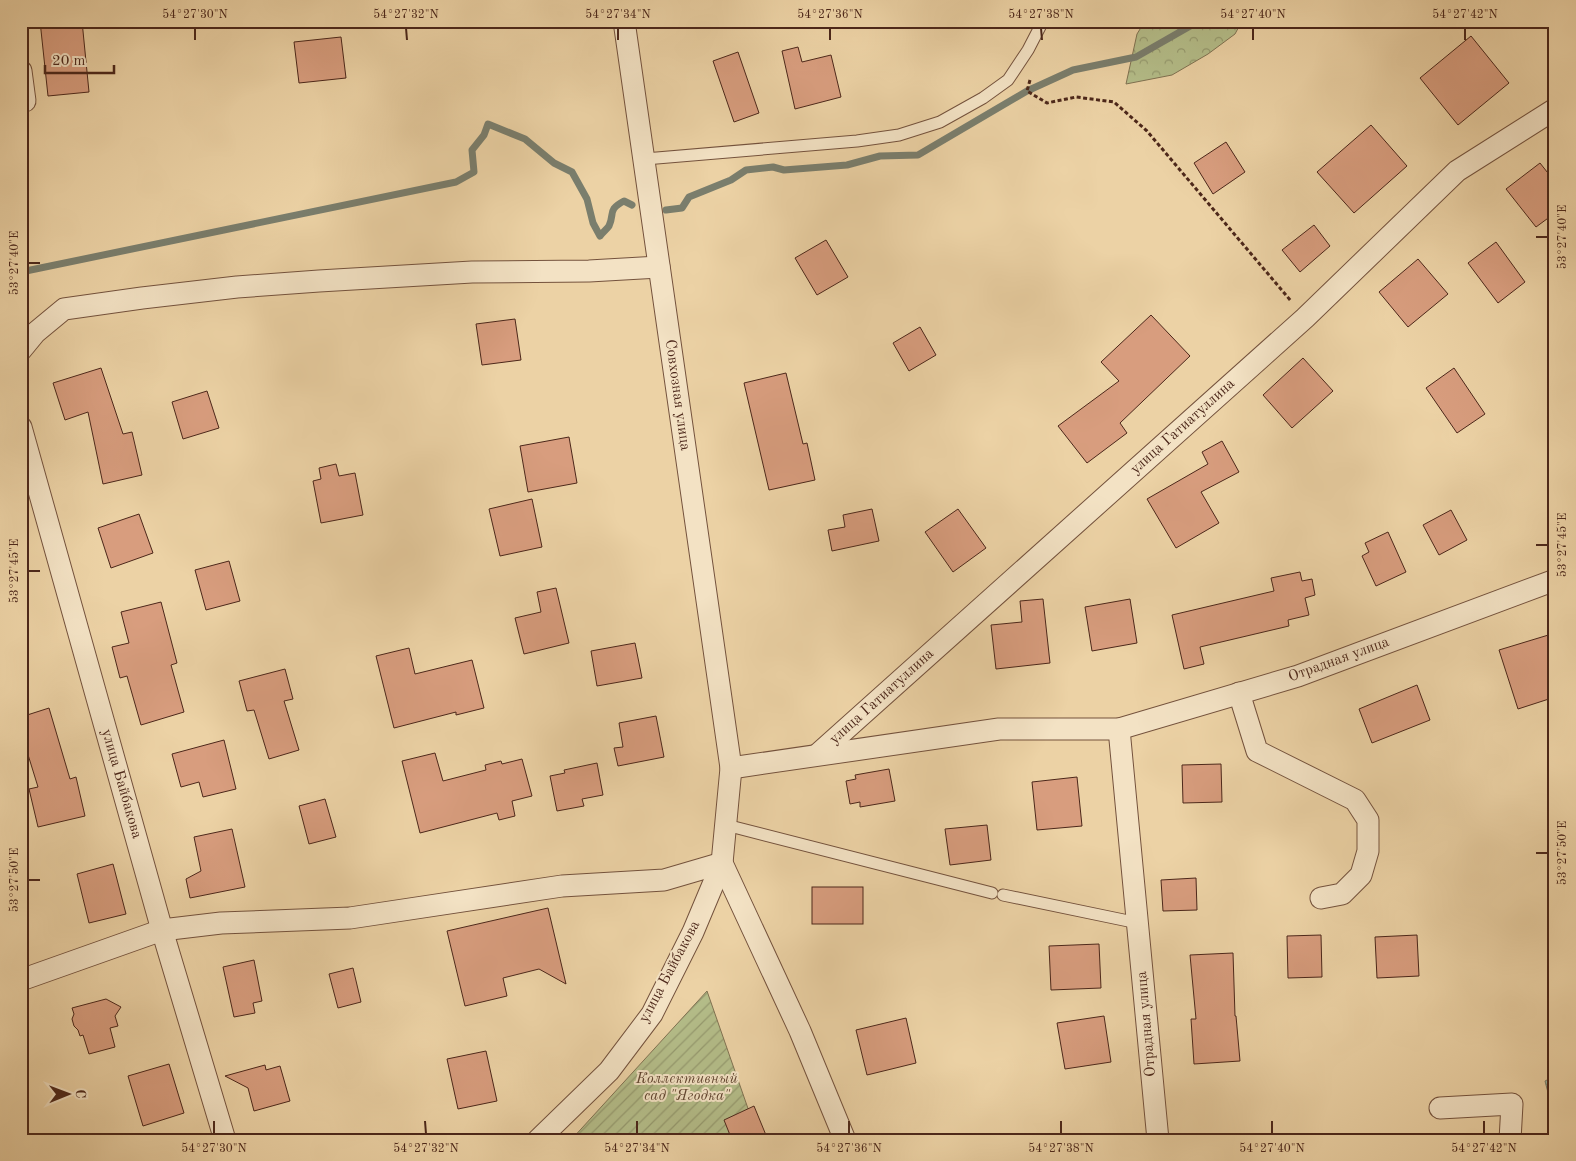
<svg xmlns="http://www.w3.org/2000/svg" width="1576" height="1161" font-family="'Old Standard TT',serif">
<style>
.forest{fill:url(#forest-crowns);stroke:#807252}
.garden{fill:url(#garden-furrows);stroke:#807252}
.water{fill:url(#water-rules);stroke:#7a7e6d}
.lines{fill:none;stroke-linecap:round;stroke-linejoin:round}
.stream{stroke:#7a7e6d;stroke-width:7}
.building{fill:#d89d7e;stroke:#4c271a}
.service-casing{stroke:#74523d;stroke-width:13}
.minor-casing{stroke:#74523d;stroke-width:23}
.path{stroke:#4c271a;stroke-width:3;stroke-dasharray:4 2.5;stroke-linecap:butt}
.service{stroke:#f3e2c4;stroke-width:11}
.minor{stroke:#f3e2c4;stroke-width:21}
.ticks{fill:none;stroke:#4c271a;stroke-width:2}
.labels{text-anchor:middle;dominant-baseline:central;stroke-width:4;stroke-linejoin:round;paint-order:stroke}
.street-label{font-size:15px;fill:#4c271a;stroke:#f3e2c4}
.park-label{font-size:15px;font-style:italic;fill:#614530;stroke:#f3e2c4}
.neatline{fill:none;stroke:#4c271a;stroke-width:2}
.ticks-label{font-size:12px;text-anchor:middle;fill:#4c271a}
</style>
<defs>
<pattern id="forest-crowns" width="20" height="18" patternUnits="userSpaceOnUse" patternTransform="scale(1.25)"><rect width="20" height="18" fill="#b4bd89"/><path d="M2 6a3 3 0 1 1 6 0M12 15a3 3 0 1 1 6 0" fill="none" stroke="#959a6f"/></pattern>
<pattern id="garden-furrows" width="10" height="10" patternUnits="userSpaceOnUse" patternTransform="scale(1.25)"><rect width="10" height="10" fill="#b4bd89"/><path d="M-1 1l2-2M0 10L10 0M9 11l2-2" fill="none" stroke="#959a6f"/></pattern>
<pattern id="water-rules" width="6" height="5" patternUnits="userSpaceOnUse" patternTransform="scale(1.25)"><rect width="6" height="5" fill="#99b8a5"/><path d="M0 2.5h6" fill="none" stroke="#7f9686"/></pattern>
</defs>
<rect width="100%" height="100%" fill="#ecd2a5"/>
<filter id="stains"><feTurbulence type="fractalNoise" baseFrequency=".004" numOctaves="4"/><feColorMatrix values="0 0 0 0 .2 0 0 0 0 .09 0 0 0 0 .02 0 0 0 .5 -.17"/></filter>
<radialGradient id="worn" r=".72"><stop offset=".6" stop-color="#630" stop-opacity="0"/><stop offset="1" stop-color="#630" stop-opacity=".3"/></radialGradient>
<path class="forest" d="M 1145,21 L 1242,21 L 1235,34 L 1208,54 L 1172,75 L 1126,84 L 1137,34 Z"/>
<path class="garden" d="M 707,991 L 759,1140 L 571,1140 Z"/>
<path class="water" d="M 1555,1076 L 1555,1120 L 1545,1081 Z"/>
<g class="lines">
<g class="stream">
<path d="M 666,210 L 682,208 L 689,197 L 731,180 L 746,170 L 773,167 L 784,170 L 847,165 L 880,156 L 918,155 L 1027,91 L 1073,70 L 1136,57 L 1199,21"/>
<path d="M 21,272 L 456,182 L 474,172 L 472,150 L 484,135 L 488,124 L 525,139 L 554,163 L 572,172 L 587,199 L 593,223 L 600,236 C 602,233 607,229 609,226 C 615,213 607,210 624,201 L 632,205"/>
</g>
</g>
<g class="building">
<path d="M 40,21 L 82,21 L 89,92 L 48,96 Z"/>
<path d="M 1471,36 L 1509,83 L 1458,125 L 1420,78 Z"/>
<path d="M 341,37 L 346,78 L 299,83 L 294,42 Z"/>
<path d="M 798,47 L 802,62 L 831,55 L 841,97 L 795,109 L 782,51 Z"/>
<path d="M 738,52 L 759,113 L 734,122 L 713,61 Z"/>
<path d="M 1371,125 L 1407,166 L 1354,213 L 1317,172 Z"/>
<path d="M 1226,142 L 1245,172 L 1213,194 L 1194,163 Z"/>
<path d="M 1540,163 L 1555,182 L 1555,213 L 1536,227 L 1506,189 Z"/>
<path d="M 1314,225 L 1330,246 L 1300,272 L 1282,250 Z"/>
<path d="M 826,240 L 848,277 L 817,295 L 795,258 Z"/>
<path d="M 1496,242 L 1525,282 L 1498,303 L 1468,263 Z"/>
<path d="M 1418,259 L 1448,294 L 1408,327 L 1379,292 Z"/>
<path d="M 1151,315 L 1190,356 L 1120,423 L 1127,433 L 1087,463 L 1058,426 L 1119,381 L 1101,362 Z"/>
<path d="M 515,319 L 521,360 L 482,365 L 476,324 Z"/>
<path d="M 920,327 L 936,355 L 909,371 L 893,343 Z"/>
<path d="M 1303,358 L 1333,391 L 1292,428 L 1263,395 Z"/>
<path d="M 101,368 L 123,434 L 132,432 L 142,475 L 103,484 L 88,412 L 65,420 L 53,383 Z"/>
<path d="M 1454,368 L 1485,414 L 1457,433 L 1426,388 Z"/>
<path d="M 786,373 L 803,444 L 807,443 L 815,480 L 769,490 L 744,383 Z"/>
<path d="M 207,391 L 219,428 L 183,439 L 172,402 Z"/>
<path d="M 569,437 L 577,483 L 528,492 L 520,446 Z"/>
<path d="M 1222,441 L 1239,472 L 1201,492 L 1219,523 L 1176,548 L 1147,499 L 1208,464 L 1202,452 Z"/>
<path d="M 336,464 L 339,476 L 355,473 L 363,515 L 321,523 L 313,481 L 321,479 L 319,468 Z"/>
<path d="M 532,499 L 542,547 L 500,556 L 489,509 Z"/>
<path d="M 872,509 L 879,541 L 832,551 L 828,530 L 845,527 L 843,515 Z"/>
<path d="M 958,509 L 986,548 L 953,572 L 925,532 Z"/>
<path d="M 1451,510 L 1467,540 L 1439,555 L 1423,525 Z"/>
<path d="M 139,514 L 153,553 L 111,568 L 98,528 Z"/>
<path d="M 1388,532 L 1406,572 L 1376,586 L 1362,556 L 1369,552 L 1365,543 Z"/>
<path d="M 229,561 L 240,601 L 206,610 L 195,570 Z"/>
<path d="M 1300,572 L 1302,581 L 1312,579 L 1315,595 L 1305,598 L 1309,615 L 1288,620 L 1289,626 L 1200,647 L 1204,664 L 1184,669 L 1172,615 L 1274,591 L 1271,578 Z"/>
<path d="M 556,588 L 569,643 L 524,654 L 515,618 L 541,612 L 537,592 Z"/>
<path d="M 1043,599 L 1050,663 L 996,669 L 991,625 L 1022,622 L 1020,601 Z"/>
<path d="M 1130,599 L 1137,643 L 1092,651 L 1085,607 Z"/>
<path d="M 161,602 L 177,663 L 171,665 L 184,712 L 141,725 L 127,676 L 120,678 L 112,647 L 129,643 L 121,612 Z"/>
<path d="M 1555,633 L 1555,697 L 1518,709 L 1499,650 Z"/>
<path d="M 635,643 L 642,678 L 597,686 L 591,651 Z"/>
<path d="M 409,648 L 415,674 L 472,660 L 484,708 L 456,715 L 456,712 L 394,728 L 376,656 Z"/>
<path d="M 285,669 L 293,699 L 284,701 L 299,750 L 269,759 L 254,710 L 247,711 L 239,681 Z"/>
<path d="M 1417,685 L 1430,720 L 1372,743 L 1359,709 Z"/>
<path d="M 49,708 L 70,779 L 76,777 L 85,816 L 38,827 L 29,789 L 38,787 L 21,732 L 21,717 Z"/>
<path d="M 656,716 L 664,757 L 618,766 L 614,748 L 623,747 L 619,723 Z"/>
<path d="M 224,740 L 236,789 L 203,797 L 199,782 L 181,787 L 172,754 Z"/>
<path d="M 435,753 L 443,781 L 486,770 L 485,765 L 501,761 L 502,764 L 522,759 L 532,796 L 512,801 L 515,816 L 499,820 L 497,813 L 420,833 L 402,761 Z"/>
<path d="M 597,763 L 603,795 L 582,799 L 584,806 L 557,811 L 550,776 L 565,773 L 564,770 Z"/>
<path d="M 1221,764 L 1222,802 L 1183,803 L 1182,765 Z"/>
<path d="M 889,769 L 895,801 L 860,807 L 860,802 L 850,804 L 846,781 L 856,779 L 855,775 Z"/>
<path d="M 1077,777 L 1082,826 L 1037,830 L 1032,782 Z"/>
<path d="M 325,799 L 336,837 L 309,844 L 299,806 Z"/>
<path d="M 987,825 L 991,860 L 950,865 L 945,829 Z"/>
<path d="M 232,829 L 245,887 L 190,898 L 186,879 L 201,871 L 194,837 Z"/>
<path d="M 113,864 L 126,914 L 89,923 L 77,874 Z"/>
<path d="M 1196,878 L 1197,910 L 1163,911 L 1161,880 Z"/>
<rect x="812" y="887" width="51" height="37"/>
<path d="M 548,908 L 566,984 L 539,969 L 503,978 L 507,996 L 465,1006 L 447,931 Z"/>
<path d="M 1321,935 L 1322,977 L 1288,978 L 1287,936 Z"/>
<path d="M 1417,935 L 1419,976 L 1377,978 L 1375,937 Z"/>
<path d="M 1099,944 L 1101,988 L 1051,990 L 1049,946 Z"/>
<path d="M 1233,953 L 1235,1016 L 1236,1016 L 1240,1061 L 1194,1064 L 1191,1019 L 1196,1019 L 1190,955 Z"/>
<path d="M 254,960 L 262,1001 L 253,1003 L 255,1013 L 234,1017 L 223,967 Z"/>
<path d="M 353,968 L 361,1002 L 338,1008 L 329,974 Z"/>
<path d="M 106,999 L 121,1007 L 115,1016 L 118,1026 L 110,1028 L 115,1047 L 89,1054 L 83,1035 L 80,1036 L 78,1030 L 74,1026 L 72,1019 L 74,1014 L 72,1008 Z"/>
<path d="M 1104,1016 L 1111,1062 L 1065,1069 L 1057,1023 Z"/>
<path d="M 906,1018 L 916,1063 L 867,1075 L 856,1030 Z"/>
<path d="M 486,1051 L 497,1101 L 458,1109 L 447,1059 Z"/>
<path d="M 169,1064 L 184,1113 L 143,1126 L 128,1076 Z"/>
<path d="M 265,1065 L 266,1070 L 280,1066 L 290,1101 L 254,1111 L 248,1088 L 225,1076 Z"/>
<path d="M 754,1106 L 768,1140 L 732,1140 L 724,1120 Z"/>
</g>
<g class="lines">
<defs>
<g id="service">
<path d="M 645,159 L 857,141 L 899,135 L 940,122 L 983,98 L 1008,80 L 1028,50 L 1043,21"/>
<path d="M 726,825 L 992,893"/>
<path d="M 1003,895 L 1138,923"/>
</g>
<g id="minor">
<path d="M 21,71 L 25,101 L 21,102"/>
<path d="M 21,350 L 35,333 L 64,309 L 142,298 L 237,287 L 319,281 L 472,272 L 589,271 L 659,267"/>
<path d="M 21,427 L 162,930 L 225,1140"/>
<path d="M 1239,693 L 1257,751 L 1355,800 L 1368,820 L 1368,851 L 1361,875 L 1342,894 L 1321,898"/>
<path d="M 1119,729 L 1158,1140"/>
<path d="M 818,754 L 1305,318 L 1457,171 L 1555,109"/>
<path d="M 731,768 L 999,729 L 1119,729 L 1298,676 L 1555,580"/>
<path d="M 21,980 L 162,930 L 221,923 L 350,918 L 562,886 L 664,880 L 722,863 L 800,1031 L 845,1140"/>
<path d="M 1440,1108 L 1512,1104 L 1510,1140"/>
<path d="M 538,1140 L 609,1071 L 652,1014 L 693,932 L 722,863 L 731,768 L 624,21"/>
</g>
</defs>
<use href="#service" class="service-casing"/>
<use href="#minor" class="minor-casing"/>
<path class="path" d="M 1030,80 L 1027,91 L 1047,103 L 1076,97 L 1114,102 L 1147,131 L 1291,301"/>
<use href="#service" class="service"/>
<use href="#minor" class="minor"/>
</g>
<path class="ticks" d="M 195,28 L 195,40M 406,28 L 407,40M 618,28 L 618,40M 830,28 L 830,40M 1041,28 L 1042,40M 1253,28 L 1253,40M 1465,28 L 1465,40M 1536,237 L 1548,237M 28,263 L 40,263M 1536,545 L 1548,545M 28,571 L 40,571M 1536,853 L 1548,853M 28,880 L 40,880M 214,1121 L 214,1134M 425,1121 L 426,1134M 637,1121 L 637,1134M 849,1121 L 849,1134M 1061,1121 L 1061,1134M 1272,1121 L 1272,1134M 1484,1121 L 1484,1134"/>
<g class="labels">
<g class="street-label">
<text transform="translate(677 395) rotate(82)">Совхозная улица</text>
<text transform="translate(1183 427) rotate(-42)">улица Гатиатуллина</text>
<text transform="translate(1339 660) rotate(-20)">Отрадная улица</text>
<text transform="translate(882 697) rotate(-42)">улица Гатиатуллина</text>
<text transform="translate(121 784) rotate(74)">улица Байбакова</text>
<text transform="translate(670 972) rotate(-62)">улица Байбакова</text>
<text transform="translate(1147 1024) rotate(-95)">Отрадная улица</text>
</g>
<g class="park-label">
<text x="687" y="1079">Коллективный<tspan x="687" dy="17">сад "Ягодка"</tspan></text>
</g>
</g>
<rect width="1576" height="1161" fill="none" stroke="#ecd2a5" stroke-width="55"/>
<g transform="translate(68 1094) rotate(89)" stroke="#f3e2c4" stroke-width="4" paint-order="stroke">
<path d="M0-4L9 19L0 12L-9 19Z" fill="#4c271a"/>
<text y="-8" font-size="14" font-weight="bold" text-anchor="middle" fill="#4c271a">С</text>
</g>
<path d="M45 65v8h69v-8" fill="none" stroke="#4c271a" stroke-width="2.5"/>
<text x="52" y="65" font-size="15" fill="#4c271a" stroke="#f3e2c4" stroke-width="4" paint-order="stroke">20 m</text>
<rect x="28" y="28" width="1520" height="1106" class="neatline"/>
<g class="ticks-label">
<text x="195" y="18">54°27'30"N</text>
<text x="406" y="18">54°27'32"N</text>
<text x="618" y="18">54°27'34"N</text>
<text x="830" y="18">54°27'36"N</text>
<text x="1041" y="18">54°27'38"N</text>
<text x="1253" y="18">54°27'40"N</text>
<text x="1465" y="18">54°27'42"N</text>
<text transform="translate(1562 237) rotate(-90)" y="4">53°27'40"E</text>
<text transform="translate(14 263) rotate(-90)" y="4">53°27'40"E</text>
<text transform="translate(1562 545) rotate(-90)" y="4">53°27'45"E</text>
<text transform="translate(14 571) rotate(-90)" y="4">53°27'45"E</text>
<text transform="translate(1562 853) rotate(-90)" y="4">53°27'50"E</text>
<text transform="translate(14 880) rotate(-90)" y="4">53°27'50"E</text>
<text x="214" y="1152">54°27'30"N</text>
<text x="426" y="1152">54°27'32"N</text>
<text x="637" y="1152">54°27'34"N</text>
<text x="849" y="1152">54°27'36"N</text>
<text x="1061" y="1152">54°27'38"N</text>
<text x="1272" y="1152">54°27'40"N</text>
<text x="1484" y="1152">54°27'42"N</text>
</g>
<rect width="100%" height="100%" filter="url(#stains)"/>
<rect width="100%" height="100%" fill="url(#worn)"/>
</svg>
